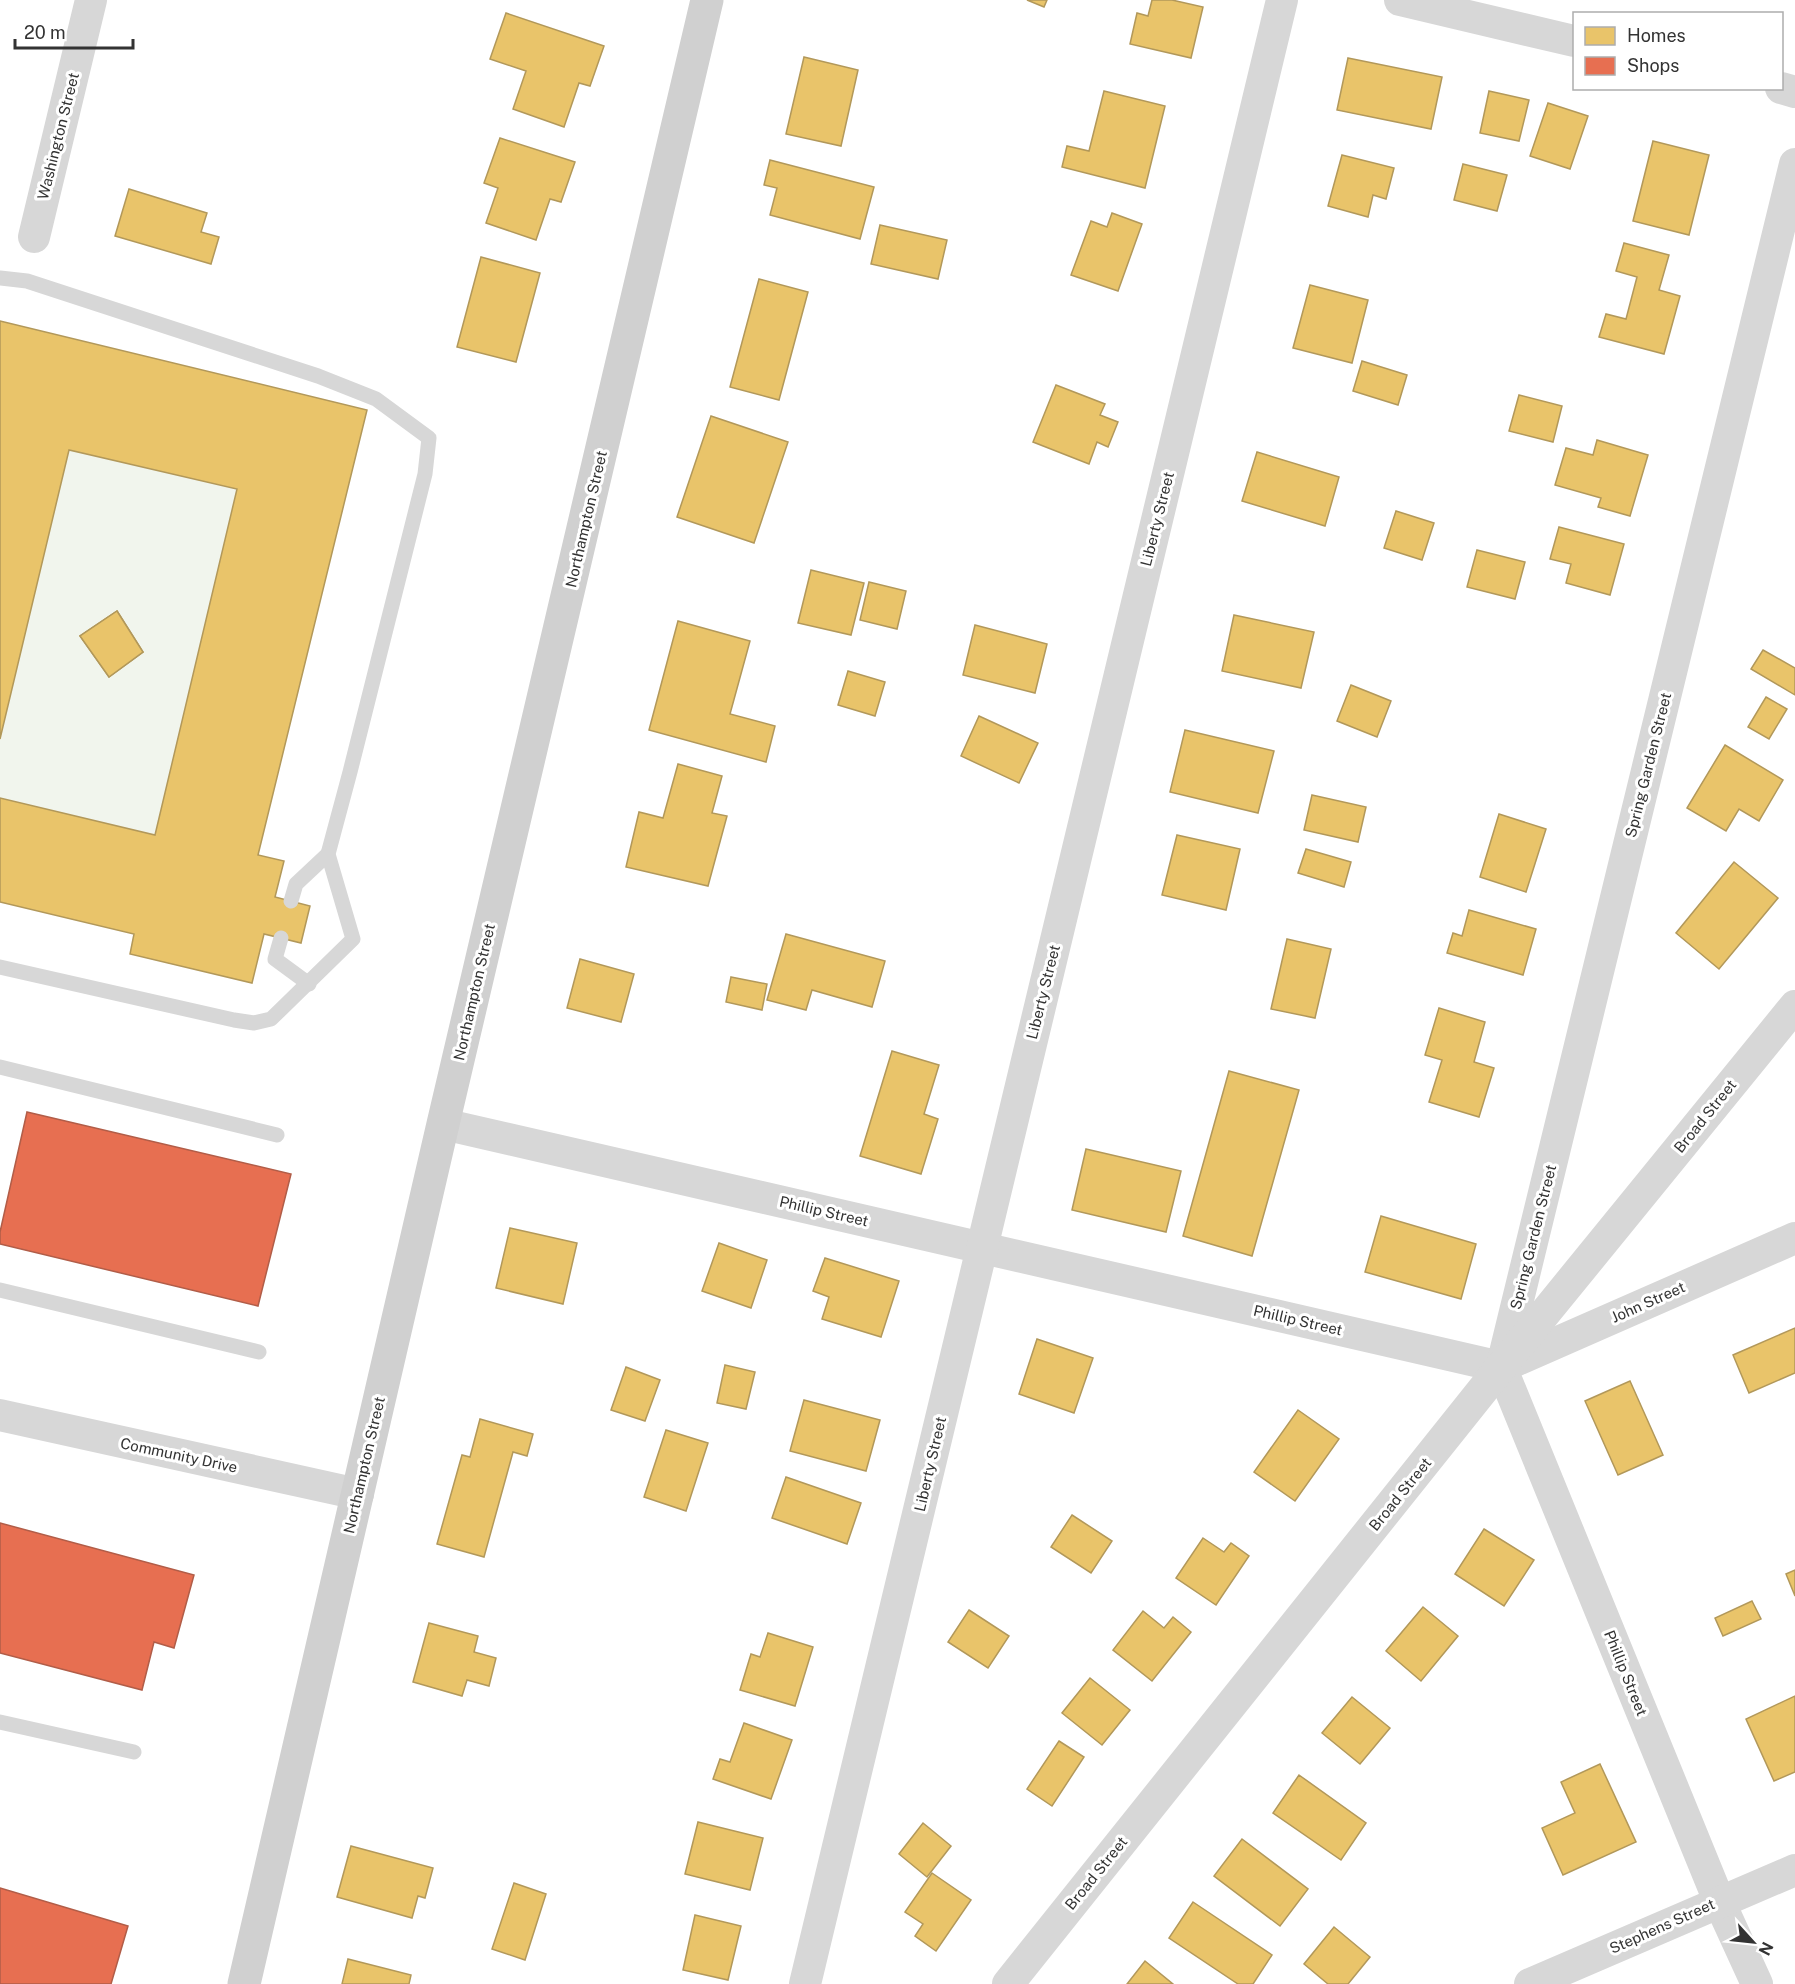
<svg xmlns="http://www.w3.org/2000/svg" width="1795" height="1984" font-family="'Public Sans',sans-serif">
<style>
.green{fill:#f1f5ed}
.homes{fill:#e9c46a;stroke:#b2985a;stroke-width:1.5}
.shops{fill:#e76f51;stroke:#b15d48;stroke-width:1.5}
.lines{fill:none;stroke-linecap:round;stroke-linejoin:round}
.lane{stroke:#d7d7d7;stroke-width:15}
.street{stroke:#d7d7d7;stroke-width:32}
.secondary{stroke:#d0d0d0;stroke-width:33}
.labels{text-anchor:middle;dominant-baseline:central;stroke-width:6;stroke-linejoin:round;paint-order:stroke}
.street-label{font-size:15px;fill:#333;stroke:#fff}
</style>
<rect width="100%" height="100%" fill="#fff"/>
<path class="green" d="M 69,450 L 237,489 L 155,835 L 0,798 L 0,739 Z"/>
<g class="homes">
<path d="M 1027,0 L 1047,0 L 1044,7 Z"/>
<path d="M 1152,0 L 1172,0 L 1203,7 L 1191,58 L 1130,44 L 1137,13 L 1148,16 Z"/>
<path d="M 506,13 L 604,46 L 590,86 L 579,83 L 564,127 L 513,109 L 526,71 L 490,59 Z"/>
<path d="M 804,57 L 858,70 L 841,146 L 786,134 Z"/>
<path d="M 1348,58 L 1442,77 L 1431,129 L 1337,110 Z"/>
<path d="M 1104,91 L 1165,106 L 1145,188 L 1062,167 L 1067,146 L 1089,151 Z"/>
<path d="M 1489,91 L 1529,100 L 1519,141 L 1480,133 Z"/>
<path d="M 1548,103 L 1588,116 L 1570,169 L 1530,156 Z"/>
<path d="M 500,138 L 575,162 L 561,202 L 550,199 L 536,240 L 486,223 L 498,188 L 484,183 Z"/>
<path d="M 1653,141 L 1709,155 L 1689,235 L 1633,221 Z"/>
<path d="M 1342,155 L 1394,168 L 1386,199 L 1373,195 L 1368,217 L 1328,206 Z"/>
<path d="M 770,160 L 874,187 L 860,239 L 770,215 L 777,188 L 764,185 Z"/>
<path d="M 1463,164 L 1507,175 L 1497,211 L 1454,200 Z"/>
<path d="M 129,189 L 207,213 L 201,232 L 219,237 L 211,264 L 115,236 Z"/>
<path d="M 1112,213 L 1142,224 L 1118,291 L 1071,275 L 1091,221 L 1107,227 Z"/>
<path d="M 880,225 L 947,240 L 938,279 L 871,264 Z"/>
<path d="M 1624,243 L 1669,255 L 1659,290 L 1680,296 L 1664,354 L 1599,337 L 1606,314 L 1626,319 L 1637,277 L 1616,271 Z"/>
<path d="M 481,257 L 540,273 L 516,362 L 457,347 Z"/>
<path d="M 759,279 L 808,292 L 779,400 L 730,387 Z"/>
<path d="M 1310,285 L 1368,300 L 1352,363 L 1293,348 Z"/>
<path d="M 0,321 L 367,410 L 258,855 L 284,861 L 275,897 L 310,906 L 301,943 L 264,934 L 252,983 L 130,954 L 134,934 L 0,902 L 0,798 L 155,835 L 237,489 L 69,450 L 0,739 Z"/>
<path d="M 1362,361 L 1407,375 L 1398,405 L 1353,391 Z"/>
<path d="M 1056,385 L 1105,404 L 1100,415 L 1118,422 L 1108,447 L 1097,442 L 1089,464 L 1033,442 Z"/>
<path d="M 1519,395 L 1562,406 L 1553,442 L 1509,431 Z"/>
<path d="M 711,416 L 788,442 L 754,543 L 677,517 Z"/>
<path d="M 1597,440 L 1648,455 L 1630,516 L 1598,507 L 1601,498 L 1555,485 L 1566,448 L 1593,455 Z"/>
<path d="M 1257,452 L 1339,477 L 1325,526 L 1242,501 Z"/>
<path d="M 1396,511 L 1434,523 L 1422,560 L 1384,548 Z"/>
<path d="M 1559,527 L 1624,544 L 1610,595 L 1566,583 L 1571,564 L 1550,559 Z"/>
<path d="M 1477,550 L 1525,562 L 1515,599 L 1467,587 Z"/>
<path d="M 811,570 L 864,583 L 851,635 L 798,623 Z"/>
<path d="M 869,582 L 906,591 L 897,629 L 860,620 Z"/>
<path d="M 117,611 L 143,652 L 109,677 L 80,636 Z"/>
<path d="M 117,611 L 143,652 L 109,677 L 80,636 Z"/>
<path d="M 1234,615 L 1314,632 L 1301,688 L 1222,671 Z"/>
<path d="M 678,621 L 750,641 L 730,714 L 775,726 L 766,762 L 649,730 Z"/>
<path d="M 975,625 L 1047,644 L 1035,693 L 963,675 Z"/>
<path d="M 1763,650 L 1795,668 L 1795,695 L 1751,669 Z"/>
<path d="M 848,671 L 885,682 L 875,716 L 838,705 Z"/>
<path d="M 1351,685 L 1391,701 L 1377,737 L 1337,721 Z"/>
<path d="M 1766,697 L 1787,709 L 1769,739 L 1748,727 Z"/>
<path d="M 979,716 L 1038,743 L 1019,783 L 961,756 Z"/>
<path d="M 1185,730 L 1274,751 L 1258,813 L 1170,792 Z"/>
<path d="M 1725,745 L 1783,780 L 1759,821 L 1739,809 L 1726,831 L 1687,808 Z"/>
<path d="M 678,764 L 722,776 L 712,813 L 727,816 L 708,886 L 626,867 L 639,812 L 663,818 Z"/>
<path d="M 1312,795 L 1366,807 L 1358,842 L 1304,830 Z"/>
<path d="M 1499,814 L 1546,829 L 1526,892 L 1480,877 Z"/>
<path d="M 1177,835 L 1240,849 L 1226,910 L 1162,895 Z"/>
<path d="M 1306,849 L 1351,862 L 1344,887 L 1298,873 Z"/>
<path d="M 1734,862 L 1778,898 L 1719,969 L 1676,933 Z"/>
<path d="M 1469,910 L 1536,929 L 1523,975 L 1447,953 L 1453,933 L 1462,936 Z"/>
<path d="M 786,934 L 885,961 L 872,1007 L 812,990 L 806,1010 L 767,1000 Z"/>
<path d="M 1287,939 L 1331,949 L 1315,1018 L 1271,1009 Z"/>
<path d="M 580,959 L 634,974 L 621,1022 L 567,1008 Z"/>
<path d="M 731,977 L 767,984 L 762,1010 L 726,1002 Z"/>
<path d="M 1439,1008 L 1485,1022 L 1474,1062 L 1494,1068 L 1479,1117 L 1429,1102 L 1442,1060 L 1425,1055 Z"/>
<path d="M 892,1051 L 939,1065 L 924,1114 L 938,1119 L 921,1174 L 860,1156 Z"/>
<path d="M 1229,1071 L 1299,1090 L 1252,1256 L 1183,1236 Z"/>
<path d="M 1086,1149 L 1181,1171 L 1166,1232 L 1072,1210 Z"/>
<path d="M 1381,1216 L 1476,1244 L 1461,1299 L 1365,1272 Z"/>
<path d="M 510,1228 L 577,1243 L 563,1304 L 496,1288 Z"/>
<path d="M 719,1243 L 767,1260 L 751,1308 L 702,1291 Z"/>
<path d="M 825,1258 L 899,1281 L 881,1337 L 822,1319 L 829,1297 L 813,1291 Z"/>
<path d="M 1795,1328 L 1795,1373 L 1749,1393 L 1733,1355 Z"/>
<path d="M 1037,1339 L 1093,1358 L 1074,1413 L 1019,1394 Z"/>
<path d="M 725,1365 L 755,1372 L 746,1409 L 717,1403 Z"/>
<path d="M 626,1367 L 660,1380 L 645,1421 L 611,1410 Z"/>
<path d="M 1630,1381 L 1663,1455 L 1618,1475 L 1585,1401 Z"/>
<path d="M 804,1400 L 880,1420 L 866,1471 L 790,1451 Z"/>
<path d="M 1298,1410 L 1339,1439 L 1295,1501 L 1254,1472 Z"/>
<path d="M 480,1419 L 533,1434 L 527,1456 L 513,1452 L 484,1557 L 437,1544 L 462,1455 L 470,1457 Z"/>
<path d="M 666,1430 L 708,1443 L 686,1511 L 644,1497 Z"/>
<path d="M 786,1477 L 861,1503 L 847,1544 L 772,1518 Z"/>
<path d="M 1072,1515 L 1112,1541 L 1091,1573 L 1051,1547 Z"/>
<path d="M 1484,1529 L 1534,1560 L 1504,1606 L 1455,1574 Z"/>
<path d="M 1203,1538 L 1224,1552 L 1231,1543 L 1249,1556 L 1216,1605 L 1176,1578 Z"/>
<path d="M 1795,1570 L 1795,1596 L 1786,1574 Z"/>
<path d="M 1752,1601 L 1761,1619 L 1723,1636 L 1715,1618 Z"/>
<path d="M 1423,1607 L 1458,1636 L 1421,1681 L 1386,1651 Z"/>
<path d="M 969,1610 L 1009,1636 L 988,1668 L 948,1642 Z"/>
<path d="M 1143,1611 L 1164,1628 L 1173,1617 L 1191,1632 L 1152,1681 L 1113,1650 Z"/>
<path d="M 429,1623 L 478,1636 L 474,1652 L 496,1658 L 489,1686 L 467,1680 L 462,1696 L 413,1682 Z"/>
<path d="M 768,1633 L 813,1647 L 795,1706 L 740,1690 L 751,1654 L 760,1657 Z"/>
<path d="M 1090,1678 L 1130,1710 L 1102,1745 L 1062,1713 Z"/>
<path d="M 1795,1696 L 1795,1772 L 1774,1781 L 1746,1719 Z"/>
<path d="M 1352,1697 L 1390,1728 L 1360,1764 L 1322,1733 Z"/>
<path d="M 744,1723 L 792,1740 L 771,1799 L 713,1779 L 720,1759 L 730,1762 Z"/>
<path d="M 1059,1741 L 1084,1757 L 1052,1806 L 1027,1789 Z"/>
<path d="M 1600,1764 L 1636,1842 L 1563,1875 L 1542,1828 L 1575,1813 L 1561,1782 Z"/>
<path d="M 1299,1775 L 1366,1823 L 1341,1860 L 1273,1813 Z"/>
<path d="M 698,1822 L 763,1838 L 750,1890 L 685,1874 Z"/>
<path d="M 923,1823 L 951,1846 L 927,1877 L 899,1854 Z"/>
<path d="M 1242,1839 L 1308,1889 L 1280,1926 L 1214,1876 Z"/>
<path d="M 351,1846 L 433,1868 L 425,1898 L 418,1896 L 412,1918 L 337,1897 Z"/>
<path d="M 932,1873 L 971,1900 L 936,1951 L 915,1936 L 923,1924 L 905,1912 Z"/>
<path d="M 514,1883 L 546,1894 L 525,1960 L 492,1949 Z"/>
<path d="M 1193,1902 L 1272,1955 L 1253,1984 L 1238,1984 L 1169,1938 Z"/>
<path d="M 695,1915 L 741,1926 L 728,1980 L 683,1970 Z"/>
<path d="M 1334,1927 L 1370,1957 L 1348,1984 L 1328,1984 L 1304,1964 Z"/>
<path d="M 348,1959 L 411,1975 L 409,1984 L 342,1984 Z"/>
<path d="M 1145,1961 L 1173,1984 L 1127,1984 Z"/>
</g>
<g class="shops">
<path d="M 27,1112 L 291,1174 L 258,1306 L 0,1244 L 0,1232 Z"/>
<path d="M 0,1523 L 194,1575 L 174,1648 L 154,1642 L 142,1690 L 0,1653 Z"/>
<path d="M 0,1888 L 128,1926 L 111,1984 L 0,1984 Z"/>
</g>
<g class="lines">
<g class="lane">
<path d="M 0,278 L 27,281 L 318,376 L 376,399 L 429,438 L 425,474 L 350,772 L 328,854 L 353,939 L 271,1019 L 254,1023 L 234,1020 L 0,967"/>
<path d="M 291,901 L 296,884 L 328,854"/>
<path d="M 281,938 L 275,959 L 309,984"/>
<path d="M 0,1067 L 277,1135"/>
<path d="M 0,1290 L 259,1352"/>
<path d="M 0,1722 L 134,1752"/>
</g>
<g class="street">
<path d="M 1400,0 L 1574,41"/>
<path d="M 1781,88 L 1795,92"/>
<path d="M 34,237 L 91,0"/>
<path d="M 443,1124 L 1501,1367"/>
<path d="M 1504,1357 L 1795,164"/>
<path d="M 1508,1364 L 1795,1238"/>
<path d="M 1501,1367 L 1719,1901 L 1757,1984"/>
<path d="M 0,1415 L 358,1494"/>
<path d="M 805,1984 L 1282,0"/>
<path d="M 1008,1984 L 1501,1367 L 1795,1006"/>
<path d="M 1530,1984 L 1795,1870"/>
</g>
<path class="secondary" d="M 244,1984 L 443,1124 L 707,0"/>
</g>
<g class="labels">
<g class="street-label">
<text transform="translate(58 136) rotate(-76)">Washington Street</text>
<text transform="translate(586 519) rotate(-77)">Northampton Street</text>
<text transform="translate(1157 519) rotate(-76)">Liberty Street</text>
<text transform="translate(1648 765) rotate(-76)">Spring Garden Street</text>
<text transform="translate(474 992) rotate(-77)">Northampton Street</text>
<text transform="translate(1043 992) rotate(-76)">Liberty Street</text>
<text transform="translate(1705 1116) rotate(-51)">Broad Street</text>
<text transform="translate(824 1211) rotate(13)">Phillip Street</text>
<text transform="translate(1533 1237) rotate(-76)">Spring Garden Street</text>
<text transform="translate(1648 1302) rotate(-24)">John Street</text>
<text transform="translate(1298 1320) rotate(13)">Phillip Street</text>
<text transform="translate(179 1455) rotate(12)">Community Drive</text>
<text transform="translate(930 1464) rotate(-77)">Liberty Street</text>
<text transform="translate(364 1465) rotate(-77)">Northampton Street</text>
<text transform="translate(1400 1494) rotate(-51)">Broad Street</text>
<text transform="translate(1626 1673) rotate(68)">Phillip Street</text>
<text transform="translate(1096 1873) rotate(-51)">Broad Street</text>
<text transform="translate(1662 1926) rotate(-24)">Stephens Street</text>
</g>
</g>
<rect x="1573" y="12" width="210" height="78" fill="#ffffff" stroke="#adadad" stroke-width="1.5"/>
<rect x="1585" y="27" width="30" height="18" fill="#e9c46a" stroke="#adadad" stroke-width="1.5"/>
<text x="1627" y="42" font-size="18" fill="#333333">Homes</text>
<rect x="1585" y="57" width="30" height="18" fill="#e76f51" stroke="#adadad" stroke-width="1.5"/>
<text x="1627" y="72" font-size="18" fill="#333333">Shops</text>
<g transform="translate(1753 1942) rotate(117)" stroke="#ffffff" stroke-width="4.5" paint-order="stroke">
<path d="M0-4.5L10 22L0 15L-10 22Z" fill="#333333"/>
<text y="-9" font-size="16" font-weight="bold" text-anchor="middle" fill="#333333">N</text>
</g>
<path d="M15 39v9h118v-9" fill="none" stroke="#333333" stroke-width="3"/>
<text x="24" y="39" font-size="18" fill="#333333" stroke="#ffffff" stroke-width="4.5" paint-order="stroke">20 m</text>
</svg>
